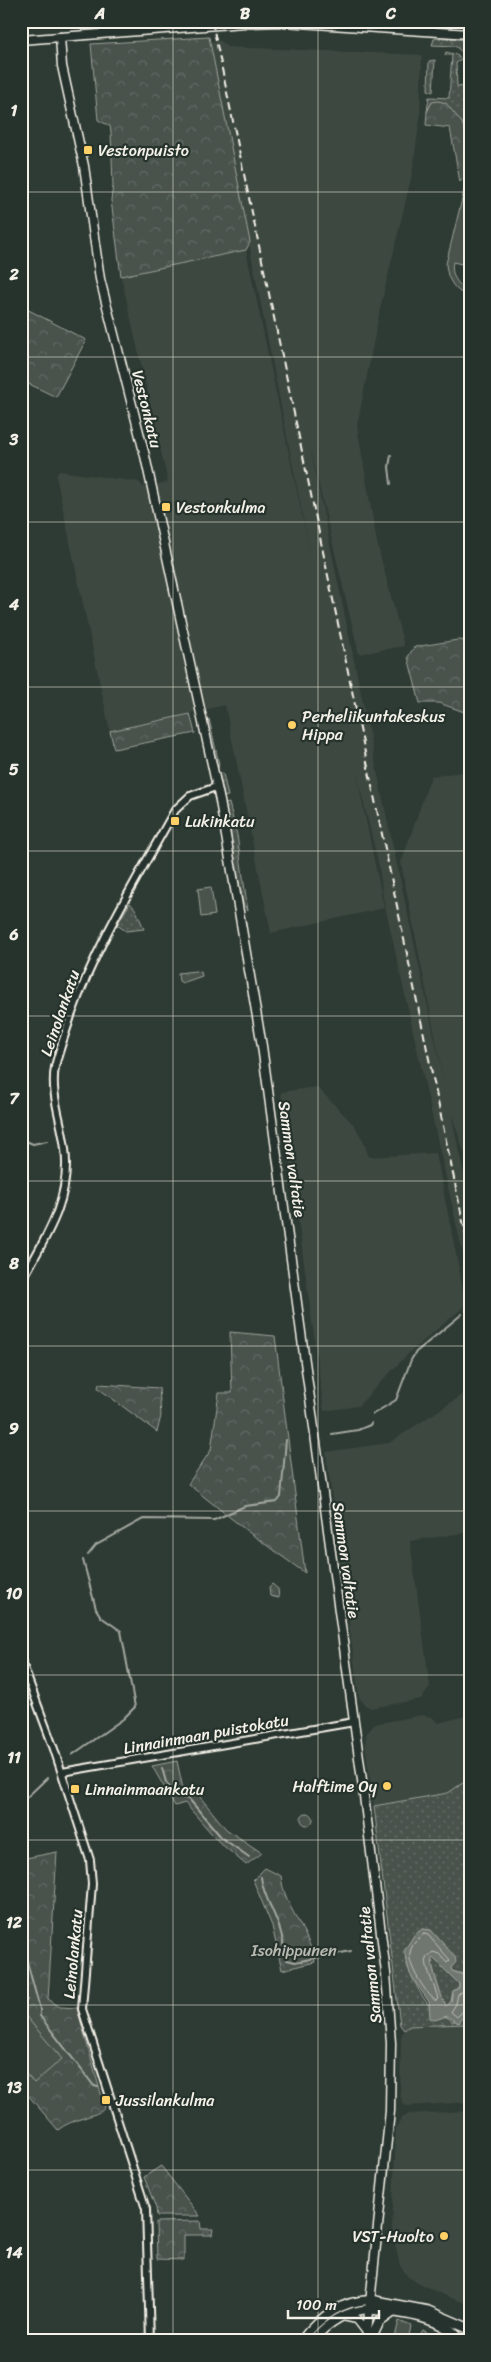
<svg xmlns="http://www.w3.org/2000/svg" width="491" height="2362" font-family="Sriracha,sans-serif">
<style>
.built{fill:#3c4841}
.grass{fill:url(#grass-dots);stroke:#9ea29a;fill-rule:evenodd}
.forest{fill:url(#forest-crowns);stroke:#9ea29a}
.pitch{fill:#48524c;stroke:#9ea29a}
.water{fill:#6f7770;stroke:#a4a8a0;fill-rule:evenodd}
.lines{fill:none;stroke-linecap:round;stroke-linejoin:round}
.shore{stroke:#bfc0b8;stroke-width:1}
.stream{stroke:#a4a8a0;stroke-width:2}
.tertiary-casing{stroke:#f4f1e8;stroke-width:10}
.secondary-casing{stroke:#f4f1e8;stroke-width:11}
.primary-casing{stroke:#f4f1e8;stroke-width:11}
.motorway-casing{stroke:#f4f1e8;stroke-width:12}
.tertiary{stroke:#26332d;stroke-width:6}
.secondary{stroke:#26332d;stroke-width:8}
.primary{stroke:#26332d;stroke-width:8}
.motorway{stroke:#26332d;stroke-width:9}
.rail{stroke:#f4f1e8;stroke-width:2;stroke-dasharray:8 4;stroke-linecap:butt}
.grid{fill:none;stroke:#f4f1e8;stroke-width:1;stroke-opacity:0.55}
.poi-dot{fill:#ffd166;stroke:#26332d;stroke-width:2}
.labels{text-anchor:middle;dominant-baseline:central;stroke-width:4.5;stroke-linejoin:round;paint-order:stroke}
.poi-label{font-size:16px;fill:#f4f1e8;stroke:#26332d;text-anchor:start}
.street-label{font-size:16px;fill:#f4f1e8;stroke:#26332d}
.park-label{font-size:16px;fill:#b8b9b1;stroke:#26332d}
.neatline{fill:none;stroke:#f4f1e8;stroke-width:2}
.grid-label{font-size:16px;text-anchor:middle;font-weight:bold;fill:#f4f1e8}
</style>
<defs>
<pattern id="grass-dots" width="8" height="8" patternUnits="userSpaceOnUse" patternTransform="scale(1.25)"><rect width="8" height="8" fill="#48524c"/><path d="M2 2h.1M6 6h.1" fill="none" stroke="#636b66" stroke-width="1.8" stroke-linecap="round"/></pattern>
<pattern id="forest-crowns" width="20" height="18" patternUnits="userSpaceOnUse" patternTransform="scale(1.25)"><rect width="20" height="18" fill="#48524c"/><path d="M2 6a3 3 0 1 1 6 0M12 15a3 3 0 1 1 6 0" fill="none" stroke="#636b66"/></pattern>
</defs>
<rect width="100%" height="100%" fill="#2e3b34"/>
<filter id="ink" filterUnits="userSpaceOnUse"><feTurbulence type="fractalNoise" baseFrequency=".02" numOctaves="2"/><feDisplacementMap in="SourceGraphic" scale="10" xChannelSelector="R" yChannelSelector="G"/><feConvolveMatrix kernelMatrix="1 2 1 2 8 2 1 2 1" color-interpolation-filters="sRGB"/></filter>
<g filter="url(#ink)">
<g class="built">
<path d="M 213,41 L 221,41 L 227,47 L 422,55 L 420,118 L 412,174 L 380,309 L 357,426 L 377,543 L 404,646 L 359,654 L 310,448 L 383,800 L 445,1086 L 401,863 L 431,776 L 470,771 L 470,1169 L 451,1113 L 470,1202 L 470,1285 L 383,897 L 379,866 L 355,767 L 384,908 L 271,933 L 225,705 L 110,731 L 56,476 L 59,471 L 139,482 L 143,487 L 168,482 L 121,276 L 246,250 L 312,563 L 248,239 L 207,45 Z"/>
<path d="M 317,1087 L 354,1125 L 363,1140 L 369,1157 L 436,1153 L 466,1305 L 409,1353 L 358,1406 L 324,1411 L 281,1092 Z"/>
<path d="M 470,1390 L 470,1532 L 410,1541 L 430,1687 L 421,1699 L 371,1708 L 365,1705 L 359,1697 L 326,1452 L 389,1443 Z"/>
<path d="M 422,1715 L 432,1717 L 438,1723 L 470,1715 L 470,1778 L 448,1793 L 374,1806 L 365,1744 L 367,1733 L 375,1724 Z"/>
<path d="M 470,2019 L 470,2102 L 407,2106 L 403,2104 L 400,2095 L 401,2036 L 404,2030 L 410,2026 L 466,2024 Z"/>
<path d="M 470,2111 L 470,2305 L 439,2293 L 408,2277 L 400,2266 L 392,2230 L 396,2129 L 401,2119 L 409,2114 Z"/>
</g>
<g class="grass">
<path d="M 439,38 L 470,40 L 470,59 L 455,46 L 432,45 L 434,39 Z"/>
<path d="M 446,52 L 457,55 L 461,60 L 456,63 L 457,86 L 462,87 L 470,83 L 470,144 L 462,123 L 432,102 L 427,112 L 429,97 L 449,98 L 452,55 L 445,55 Z"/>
<path d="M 435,60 L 433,92 L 428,90 L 429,61 Z"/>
<path d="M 209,719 L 219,764 L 218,768 L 207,727 Z"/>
<path d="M 219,773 L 223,774 L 228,796 L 224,797 Z"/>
<path d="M 229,803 L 237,835 L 248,911 L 243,904 L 225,804 Z"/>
<path d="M 130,903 L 136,910 L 144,929 L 126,931 L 117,925 Z"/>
<path d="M 470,1778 L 470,2019 L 466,2024 L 410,2026 L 404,2030 L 400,2025 L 374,1806 L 448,1793 ZM 422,1929 L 431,1930 L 452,1971 L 463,1974 L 453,2022 C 447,2016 435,2013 430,2007 C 419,1993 411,1976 405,1959 Z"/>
<path d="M 432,1957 L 459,1984 L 459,1987 L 453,1991 L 451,2002 L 446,2006 C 442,2000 430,1963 432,1957 Z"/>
</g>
<g class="forest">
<path d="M 209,37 L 250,242 L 246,250 L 121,276 L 111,200 L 113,186 L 111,132 L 110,126 L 98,120 L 91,44 Z"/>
<path d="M 438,101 L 446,103 L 462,123 L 470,144 L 470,172 L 460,182 L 450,128 L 426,125 L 427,112 L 432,102 Z"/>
<path d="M 21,306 L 86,340 L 56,397 L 21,380 Z"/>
<path d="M 458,640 L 470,641 L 470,714 L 439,703 L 420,703 L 408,657 L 414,647 Z"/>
<path d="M 190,714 L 195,733 L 114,749 L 110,731 Z"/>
<path d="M 195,971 L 201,972 L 202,976 L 182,983 L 179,981 L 178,973 Z"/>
<path d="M 230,1332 L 275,1336 L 305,1573 L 247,1531 L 188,1484 L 211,1450 L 219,1393 L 232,1393 Z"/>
<path d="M 99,1384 L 159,1388 L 161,1416 L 157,1432 L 98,1388 Z"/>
<path d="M 272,1584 L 278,1589 L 279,1598 L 270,1596 L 269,1587 Z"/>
<path d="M 177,1761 L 183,1789 L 192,1787 L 226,1829 L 262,1853 L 246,1865 L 218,1841 L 185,1803 L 175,1806 L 152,1766 Z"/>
<circle cx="307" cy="1819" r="6"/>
<path d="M 57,1852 L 48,1999 L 60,2007 L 77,2008 L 105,2108 C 97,2117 72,2118 58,2130 L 21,2087 L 21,1859 Z"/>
<path d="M 265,1868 L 281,1876 C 284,1907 309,1931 315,1962 L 282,1970 L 272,1926 L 253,1880 Z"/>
<path d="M 161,2166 L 200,2216 L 157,2216 L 156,2208 L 144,2177 Z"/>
<path d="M 200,2221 L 201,2229 L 213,2229 L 212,2235 L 184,2235 L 184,2260 L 157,2259 L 156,2222 Z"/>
<path d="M 399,2321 L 411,2326 L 408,2341 L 394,2341 Z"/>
<path d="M 423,2330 L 442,2341 L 416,2341 Z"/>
</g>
<g class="pitch">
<path d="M 470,177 L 470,266 L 453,262 C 450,275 458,286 470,292 L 470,297 C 455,292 447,280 446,264 L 464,191 Z"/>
<path d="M 211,887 L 215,915 L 201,917 L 198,889 Z"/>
<path d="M 24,2014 L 62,2059 L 34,2083 L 21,2068 L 21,2017 Z"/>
</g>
<path class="water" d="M 422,1929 L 431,1930 L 455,1957 L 456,1962 L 451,1968 L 452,1971 L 466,1976 L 469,2010 L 458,2023 L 447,2016 L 435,2020 L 430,2018 L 429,2002 L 410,1974 L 404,1951 L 414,1935 ZM 432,1957 L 459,1984 L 459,1988 L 453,1991 L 451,2002 L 446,2006 C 442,2001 430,1963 432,1957 Z"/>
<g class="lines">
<g class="shore">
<path d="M 424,1934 L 428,1935 L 450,1960 L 447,1963 L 439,1954 L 433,1952 L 426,1958 C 426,1972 435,1985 438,1999 L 436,2001 C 427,1995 407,1965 410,1953 C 411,1945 418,1938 424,1934 Z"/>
<path d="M 470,1991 L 464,1990 L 458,1994 L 456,2004 L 451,2012 L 457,2017 L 465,2009 L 470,2008"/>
</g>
<g class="stream">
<path d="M 391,455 L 389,467 L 391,484"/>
<path d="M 21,1139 L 33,1144 L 47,1141"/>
<path d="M 466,1310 L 469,1304"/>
<path d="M 373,1414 L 396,1400 L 411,1360 L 416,1352 L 462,1314"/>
<path d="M 332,1434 L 358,1430 L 370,1425 L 371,1423"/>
<path d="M 88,1555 L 96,1545 L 143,1519 L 214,1520 L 245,1506 L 277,1502 L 281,1497 L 286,1440"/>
<path d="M 72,1755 L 123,1719 L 135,1707 L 121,1631 L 101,1617 L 96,1609 L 83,1560"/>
<path d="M 162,1768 L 166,1782 L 174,1793"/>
<path d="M 180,1797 L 189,1799 L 222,1838 L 249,1857"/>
<path d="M 21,1803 L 47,1778"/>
<path d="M 261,1877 C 263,1897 276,1913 281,1933 C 284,1942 283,1951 287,1960 L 295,1962 L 351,1951"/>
<path d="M 21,1889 L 26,1907 L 26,1958 L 40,2009 L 40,2016 L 94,2086 L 98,2087"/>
<path d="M 21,2005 L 27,2000"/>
</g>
<defs>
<g id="tertiary">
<path d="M 21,1282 C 44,1240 72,1200 65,1149 C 62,1121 50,1095 55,1067 C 59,1049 66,1033 71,1016 C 97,943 138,877 175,810 L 190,796 L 216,787"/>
<path d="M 21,1660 L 54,1749 L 90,1860 L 92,1884 L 82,2009 L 146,2209 L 150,2341"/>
<path d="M 62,1772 L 354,1722"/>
</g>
<g id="secondary">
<path d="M 21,40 L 244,23 L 284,22 L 470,34"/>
<path d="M 343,2316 L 357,2319 L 367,2332"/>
<path d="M 301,2341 C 318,2318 340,2301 370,2300"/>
<path d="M 312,2341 C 327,2323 345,2311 369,2309"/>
</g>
<path id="primary" d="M 60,37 L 62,66 L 84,166 L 100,279 L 145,456 L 220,801 L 262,1046 L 362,1780 L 386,1973 L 391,2043 L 390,2111 L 366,2341"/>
<g id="motorway">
<path d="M 370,2300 L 428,2311 L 470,2329"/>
<path d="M 369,2309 C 398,2312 442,2315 461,2341"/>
<path d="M 370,2341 L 379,2322 L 393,2312"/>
</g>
</defs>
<use href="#tertiary" class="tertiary-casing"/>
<use href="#secondary" class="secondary-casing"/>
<use href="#primary" class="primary-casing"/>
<use href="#motorway" class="motorway-casing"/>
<use href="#tertiary" class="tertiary"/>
<use href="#secondary" class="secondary"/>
<use href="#primary" class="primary"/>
<use href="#motorway" class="motorway"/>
<path class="rail" d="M 212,21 L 470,1255"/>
</g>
</g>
<path class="grid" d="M 173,21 L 173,2341M 318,21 L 318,2341M 21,192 L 470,192M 21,357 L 470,357M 21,522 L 470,522M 21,687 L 470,687M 21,851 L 470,851M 21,1016 L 470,1016M 21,1181 L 470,1181M 21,1346 L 470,1346M 21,1511 L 470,1511M 21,1675 L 470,1675M 21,1840 L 470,1840M 21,2005 L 470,2005M 21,2170 L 470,2170"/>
<g class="poi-dot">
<rect x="83" y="145" width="10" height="10" rx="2.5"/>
<rect x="161" y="502" width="10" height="10" rx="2.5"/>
<circle cx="292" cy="725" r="5"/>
<rect x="170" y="816" width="10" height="10" rx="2.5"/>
<circle cx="387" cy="1786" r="5"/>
<rect x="70" y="1784" width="10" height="10" rx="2.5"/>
<rect x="101" y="2095" width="10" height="10" rx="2.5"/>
<circle cx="444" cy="2236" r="5"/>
</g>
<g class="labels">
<g class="poi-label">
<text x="98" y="150">Vestonpuisto</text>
<text x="176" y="507">Vestonkulma</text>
<text x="302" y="716">Perheliikuntakeskus<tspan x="302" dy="18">Hippa</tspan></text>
<text x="185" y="821">Lukinkatu</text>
<text x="377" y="1786" text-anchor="end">Halftime Oy</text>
<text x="85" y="1789">Linnainmaankatu</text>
<text x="116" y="2100">Jussilankulma</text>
<text x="434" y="2236" text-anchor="end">VST-Huolto</text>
</g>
<g class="street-label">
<text transform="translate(147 409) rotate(76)">Vestonkatu</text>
<text transform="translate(60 1013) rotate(-71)">Leinolankatu</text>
<text transform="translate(292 1159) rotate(82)">Sammon valtatie</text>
<text transform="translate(346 1560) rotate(82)">Sammon valtatie</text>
<text transform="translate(206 1734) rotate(-10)">Linnainmaan puistokatu</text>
<text transform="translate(73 1954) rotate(-85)">Leinolankatu</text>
<text transform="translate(370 1965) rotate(-96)">Sammon valtatie</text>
</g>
<g class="park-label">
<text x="294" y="1950">Isohippunen</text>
</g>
</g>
<rect width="491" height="2362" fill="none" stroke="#26332d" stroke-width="55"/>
<path d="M288 2310v8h91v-8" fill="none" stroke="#f4f1e8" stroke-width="2.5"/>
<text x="296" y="2310" font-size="15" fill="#f4f1e8" stroke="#26332d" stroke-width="4" paint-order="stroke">100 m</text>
<rect x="28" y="28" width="436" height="2306" class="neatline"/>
<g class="grid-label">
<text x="100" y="19">A</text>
<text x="245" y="19">B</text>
<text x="391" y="19">C</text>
<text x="14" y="116">1</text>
<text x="14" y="280">2</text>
<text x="14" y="445">3</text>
<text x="14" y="610">4</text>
<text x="14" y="775">5</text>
<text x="14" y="940">6</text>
<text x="14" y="1104">7</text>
<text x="14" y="1269">8</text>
<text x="14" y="1434">9</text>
<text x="14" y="1599">10</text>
<text x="14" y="1763">11</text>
<text x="14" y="1928">12</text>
<text x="14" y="2093">13</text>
<text x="14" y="2258">14</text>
</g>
</svg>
